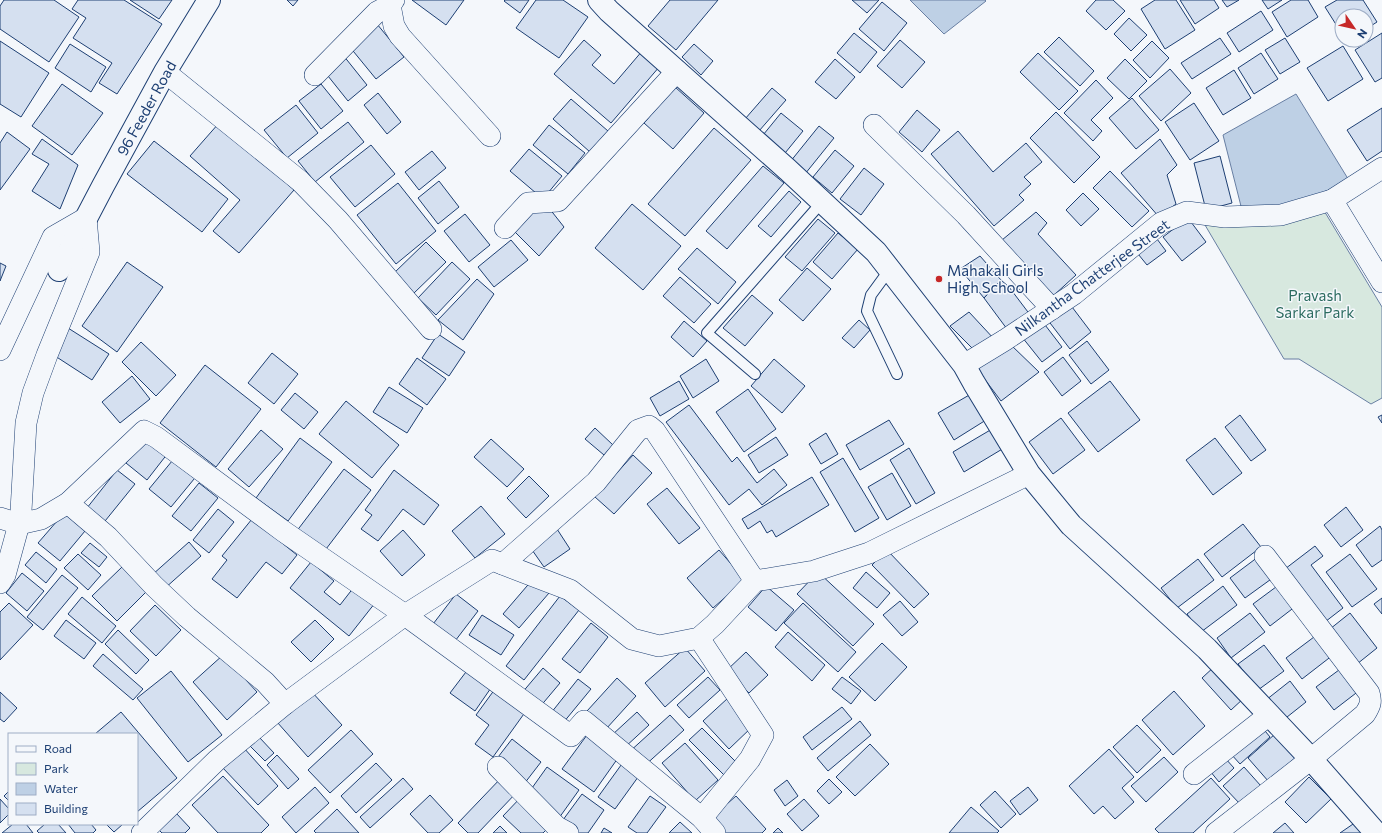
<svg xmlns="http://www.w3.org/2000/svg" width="1382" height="833" font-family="Commissioner,sans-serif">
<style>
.green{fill:#d7e8df;stroke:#687fa3}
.water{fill:#bed0e5;stroke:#687fa3}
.building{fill:#d5e0f0;stroke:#1d3f73}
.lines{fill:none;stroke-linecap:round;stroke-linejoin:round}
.service-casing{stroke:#1d3f73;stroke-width:12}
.minor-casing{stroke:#1d3f73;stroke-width:22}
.tertiary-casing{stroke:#1d3f73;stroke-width:24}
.primary-casing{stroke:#1d3f73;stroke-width:24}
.service{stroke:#f4f7fb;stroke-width:10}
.minor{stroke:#f4f7fb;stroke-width:21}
.tertiary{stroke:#f4f7fb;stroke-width:22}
.primary{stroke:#f4f7fb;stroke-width:22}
.poi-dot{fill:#c62828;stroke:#f4f7fb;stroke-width:1.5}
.labels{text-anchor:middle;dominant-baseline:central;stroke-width:3;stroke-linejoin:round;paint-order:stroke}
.street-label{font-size:15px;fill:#1d3f73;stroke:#f4f7fb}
.poi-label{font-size:15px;fill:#1d3f73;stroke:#f4f7fb;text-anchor:start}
.park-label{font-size:15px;fill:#2c6c60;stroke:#f4f7fb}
</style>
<rect width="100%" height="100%" fill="#f4f7fb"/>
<path class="green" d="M 1323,209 L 1382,307 L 1382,398 L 1371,404 L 1299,359 L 1284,359 L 1205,225 L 1279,224 Z"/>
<g class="water">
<path d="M 910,0 L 985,0 L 986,1 L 944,34 Z"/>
<path d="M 1296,94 L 1350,182 L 1245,222 L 1223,135 Z"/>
</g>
<g class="building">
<path d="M 4,0 L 54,0 L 79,17 L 49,62 L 0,29 L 0,6 Z"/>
<path d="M 78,0 L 124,0 L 162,24 L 117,94 L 99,83 L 112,63 L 73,38 L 86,18 L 72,9 Z"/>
<path d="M 130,0 L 172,0 L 159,19 Z"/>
<path d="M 287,0 L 298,0 L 293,6 Z"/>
<path d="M 412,0 L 464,0 L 446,25 Z"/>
<path d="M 505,0 L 529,0 L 520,13 L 504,1 Z"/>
<path d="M 536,0 L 563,0 L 588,17 L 559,58 L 516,28 Z"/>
<path d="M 670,0 L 718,0 L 676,50 L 648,26 Z"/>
<path d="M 852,0 L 879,0 L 867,13 Z"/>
<path d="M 1096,0 L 1113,0 L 1125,11 L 1106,30 L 1086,11 Z"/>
<path d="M 1155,0 L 1176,0 L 1195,30 L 1165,49 L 1141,9 Z"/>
<path d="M 1180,0 L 1214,0 L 1219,8 L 1195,24 Z"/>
<path d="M 1222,0 L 1239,0 L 1227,7 Z"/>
<path d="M 1262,0 L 1282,0 L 1268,9 Z"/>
<path d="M 1291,0 L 1308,0 L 1318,17 L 1287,37 L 1272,12 Z"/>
<path d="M 1337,0 L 1363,0 L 1377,22 L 1366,29 L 1366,16 L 1342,16 L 1342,34 L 1325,7 Z"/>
<path d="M 882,2 L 907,23 L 884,51 L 859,29 Z"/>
<path d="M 1261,11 L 1273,30 L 1239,52 L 1227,33 Z"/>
<path d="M 1129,18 L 1147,35 L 1131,51 L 1114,34 Z"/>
<path d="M 377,24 L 404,57 L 376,79 L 349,46 Z"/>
<path d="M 854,33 L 877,52 L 860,73 L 837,53 Z"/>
<path d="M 1382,33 L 1382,78 L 1375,82 L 1355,50 Z"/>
<path d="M 1059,37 L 1094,71 L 1080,86 L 1044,52 Z"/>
<path d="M 1220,38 L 1231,54 L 1192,79 L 1181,63 Z"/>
<path d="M 1285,38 L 1300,62 L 1280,74 L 1265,50 Z"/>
<path d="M 584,40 L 601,55 L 592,65 L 614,84 L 643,50 L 660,66 L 611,123 L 554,74 Z"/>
<path d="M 900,40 L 925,62 L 902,88 L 877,66 Z"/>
<path d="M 0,41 L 49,73 L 21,117 L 0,104 Z"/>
<path d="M 1152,41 L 1169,58 L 1150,78 L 1133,60 Z"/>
<path d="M 70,44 L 106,67 L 91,92 L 55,68 Z"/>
<path d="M 694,44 L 713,61 L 701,75 L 682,57 Z"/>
<path d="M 1343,46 L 1363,79 L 1328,101 L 1307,68 Z"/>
<path d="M 1038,53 L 1078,91 L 1059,110 L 1020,72 Z"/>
<path d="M 1261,53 L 1278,79 L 1254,94 L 1238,68 Z"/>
<path d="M 343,55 L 367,85 L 348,101 L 324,71 Z"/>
<path d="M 835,59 L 855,77 L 836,99 L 815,82 Z"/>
<path d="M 1125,59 L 1147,81 L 1129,99 L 1107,78 Z"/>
<path d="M 1170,69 L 1191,93 L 1161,121 L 1139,96 Z"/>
<path d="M 1234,70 L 1251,98 L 1223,115 L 1206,88 Z"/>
<path d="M 1096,80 L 1113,98 L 1091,120 L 1102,131 L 1093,141 L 1064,113 Z"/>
<path d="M 62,84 L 103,113 L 72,155 L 32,126 Z"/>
<path d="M 321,84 L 343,111 L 321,129 L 299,101 Z"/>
<path d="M 675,87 L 704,113 L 673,149 L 644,123 Z"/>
<path d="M 772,88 L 786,100 L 759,131 L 745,119 Z"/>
<path d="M 378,93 L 401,122 L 387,134 L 364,105 Z"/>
<path d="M 1132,98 L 1159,130 L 1136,149 L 1109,118 Z"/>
<path d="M 571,99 L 608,131 L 590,152 L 553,119 Z"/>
<path d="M 1194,103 L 1219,141 L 1190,160 L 1165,122 Z"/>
<path d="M 296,105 L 318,133 L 287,158 L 264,130 Z"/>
<path d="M 1382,108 L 1382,151 L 1367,161 L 1347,130 Z"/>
<path d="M 917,110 L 940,130 L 922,152 L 899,132 Z"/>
<path d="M 1056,112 L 1100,157 L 1074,183 L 1030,138 Z"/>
<path d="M 781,113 L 803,131 L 781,158 L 759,140 Z"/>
<path d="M 348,122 L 364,142 L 315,182 L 298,161 Z"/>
<path d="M 219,123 L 294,190 L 239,253 L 213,231 L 240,200 L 190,156 Z"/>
<path d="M 549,125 L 585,153 L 568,174 L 533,145 Z"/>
<path d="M 819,126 L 834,138 L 805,174 L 790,162 Z"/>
<path d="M 714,128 L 751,160 L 685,236 L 648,204 Z"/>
<path d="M 958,131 L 993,172 L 1026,143 L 1042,162 L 1024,177 L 1031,184 L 1019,195 L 1024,200 L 994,226 L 931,154 Z"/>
<path d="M 7,132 L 30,149 L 0,190 L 0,143 Z"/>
<path d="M 42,139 L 78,165 L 60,209 L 32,191 L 49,164 L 32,154 Z"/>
<path d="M 1160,139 L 1177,165 L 1167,175 L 1176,204 L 1159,217 L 1121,173 Z"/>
<path d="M 154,141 L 228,199 L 202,232 L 127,174 Z"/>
<path d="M 371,145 L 395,174 L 355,207 L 330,177 Z"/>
<path d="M 529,149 L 562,176 L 543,199 L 510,171 Z"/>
<path d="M 835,150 L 854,166 L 832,193 L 813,177 Z"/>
<path d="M 432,151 L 446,168 L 419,190 L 405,172 Z"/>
<path d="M 1220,156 L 1232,203 L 1206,210 L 1194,163 Z"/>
<path d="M 763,166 L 784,183 L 727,249 L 706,231 Z"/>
<path d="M 864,168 L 884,184 L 861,215 L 840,199 Z"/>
<path d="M 1110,171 L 1149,211 L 1132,227 L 1093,188 Z"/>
<path d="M 439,181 L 459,207 L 438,224 L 418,198 Z"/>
<path d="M 398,183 L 436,231 L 396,264 L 357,215 Z"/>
<path d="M 789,191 L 801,202 L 771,237 L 758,226 Z"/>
<path d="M 1083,193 L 1099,209 L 1081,226 L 1066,210 Z"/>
<path d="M 632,204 L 681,246 L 643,290 L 595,248 Z"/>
<path d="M 533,208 L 549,208 L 564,227 L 539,256 L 512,229 Z"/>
<path d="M 1036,212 L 1047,223 L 1038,234 L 1076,275 L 1053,296 L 1002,240 Z"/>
<path d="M 465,214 L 490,245 L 469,262 L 444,231 Z"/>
<path d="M 1188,218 L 1206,242 L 1182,261 L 1163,237 Z"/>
<path d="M 818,219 L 835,233 L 802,271 L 785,257 Z"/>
<path d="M 838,233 L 858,249 L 832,279 L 813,262 Z"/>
<path d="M 1154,235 L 1166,251 L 1147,265 L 1134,249 Z"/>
<path d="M 511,240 L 528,260 L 494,287 L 478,267 Z"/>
<path d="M 426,242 L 446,262 L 413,294 L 393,274 Z"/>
<path d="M 697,248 L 736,282 L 718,304 L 678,269 Z"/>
<path d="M 980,256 L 1001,280 L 984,298 L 960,269 Z"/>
<path d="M 127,262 L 163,287 L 117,352 L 82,326 Z"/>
<path d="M 452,262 L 470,279 L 436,315 L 418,298 Z"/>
<path d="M 0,263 L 6,266 L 0,281 Z"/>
<path d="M 807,268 L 831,289 L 803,321 L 779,300 Z"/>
<path d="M 680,277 L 711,304 L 694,323 L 663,296 Z"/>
<path d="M 477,279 L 494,294 L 463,340 L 438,320 Z"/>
<path d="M 1001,280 L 1009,287 L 1031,316 L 1007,329 L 984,298 Z"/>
<path d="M 752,295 L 773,313 L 745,346 L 723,328 Z"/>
<path d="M 1069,303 L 1091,332 L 1070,349 L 1047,319 Z"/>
<path d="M 969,312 L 995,340 L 976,352 L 950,326 Z"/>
<path d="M 859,320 L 870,330 L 854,348 L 842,338 Z"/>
<path d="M 684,321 L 707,341 L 693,357 L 671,337 Z"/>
<path d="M 1042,321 L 1062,347 L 1042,362 L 1022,337 Z"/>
<path d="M 68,328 L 109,354 L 92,380 L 52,354 Z"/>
<path d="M 438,334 L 465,352 L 449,376 L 422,358 Z"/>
<path d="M 1087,341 L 1109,370 L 1091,384 L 1069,355 Z"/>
<path d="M 141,342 L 176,375 L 156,396 L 122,362 Z"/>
<path d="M 1011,345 L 1039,372 L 1001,401 L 977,369 Z"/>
<path d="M 272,353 L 298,374 L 274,404 L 248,383 Z"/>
<path d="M 1063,357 L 1081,381 L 1062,396 L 1044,372 Z"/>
<path d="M 417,358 L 446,379 L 427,405 L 399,384 Z"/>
<path d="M 706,359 L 719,381 L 693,398 L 680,376 Z"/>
<path d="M 774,359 L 805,386 L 782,413 L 751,386 Z"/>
<path d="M 205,365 L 261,409 L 216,467 L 160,423 Z"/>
<path d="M 132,376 L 150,399 L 120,423 L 102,402 Z"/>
<path d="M 679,381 L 689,399 L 660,416 L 650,398 Z"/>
<path d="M 1110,381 L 1140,420 L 1098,452 L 1068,413 Z"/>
<path d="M 389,387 L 423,408 L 407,433 L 373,412 Z"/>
<path d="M 748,389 L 776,429 L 744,452 L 716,412 Z"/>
<path d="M 295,393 L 318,412 L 304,429 L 281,410 Z"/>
<path d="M 971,394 L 986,420 L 954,440 L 938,413 Z"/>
<path d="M 346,401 L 399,445 L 372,478 L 319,434 Z"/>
<path d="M 689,405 L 732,462 L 737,457 L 757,483 L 774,469 L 787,485 L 762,505 L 749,489 L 729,505 L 666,422 Z"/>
<path d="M 1240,415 L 1266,450 L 1251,461 L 1225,427 Z"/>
<path d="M 1382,415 L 1382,423 L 1378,417 Z"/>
<path d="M 1061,418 L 1085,450 L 1053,474 L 1029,442 Z"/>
<path d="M 889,420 L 904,444 L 860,470 L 846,445 Z"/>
<path d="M 595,428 L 613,445 L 604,455 L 585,439 Z"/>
<path d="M 992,429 L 1004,448 L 964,472 L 953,452 Z"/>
<path d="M 261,430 L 283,449 L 249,487 L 228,469 Z"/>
<path d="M 826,433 L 838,454 L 821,464 L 809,444 Z"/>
<path d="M 147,437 L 168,453 L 147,480 L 126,463 Z"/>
<path d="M 776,437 L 788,455 L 759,473 L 748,455 Z"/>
<path d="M 300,438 L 332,462 L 288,521 L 256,498 Z"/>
<path d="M 1215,438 L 1242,473 L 1213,495 L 1186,460 Z"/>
<path d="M 491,439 L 524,469 L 507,487 L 474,457 Z"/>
<path d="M 909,448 L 935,493 L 916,504 L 890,460 Z"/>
<path d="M 177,455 L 199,473 L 171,507 L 149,489 Z"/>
<path d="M 633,455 L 652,473 L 614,514 L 595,497 Z"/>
<path d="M 843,458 L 879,518 L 855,532 L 820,472 Z"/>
<path d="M 344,469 L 371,490 L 323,553 L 296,532 Z"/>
<path d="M 117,470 L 135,484 L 101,526 L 83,513 Z"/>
<path d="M 394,470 L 439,505 L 424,525 L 403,509 L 378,541 L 361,529 L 372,515 L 365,510 Z"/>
<path d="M 892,473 L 911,506 L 887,520 L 868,487 Z"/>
<path d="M 529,476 L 549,496 L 526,518 L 507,498 Z"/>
<path d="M 812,477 L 829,505 L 776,537 L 772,530 L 767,533 L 760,521 L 748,529 L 742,519 Z"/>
<path d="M 199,483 L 218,498 L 191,531 L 172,516 Z"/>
<path d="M 667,488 L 700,528 L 679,544 L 647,504 Z"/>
<path d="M 481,506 L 505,534 L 475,558 L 452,531 Z"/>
<path d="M 1346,507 L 1363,530 L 1341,547 L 1324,525 Z"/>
<path d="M 218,509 L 234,522 L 209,553 L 193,540 Z"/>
<path d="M 64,513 L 85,531 L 60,561 L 38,543 Z"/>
<path d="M 252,519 L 297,555 L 282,574 L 266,562 L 237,598 L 212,579 L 227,560 L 222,556 Z"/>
<path d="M 1243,524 L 1261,547 L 1222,577 L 1204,554 Z"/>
<path d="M 1380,526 L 1382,530 L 1382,560 L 1372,567 L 1356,545 Z"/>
<path d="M 557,529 L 570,549 L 544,567 L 530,547 Z"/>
<path d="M 403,530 L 425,555 L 402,576 L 380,551 Z"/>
<path d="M 189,542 L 201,556 L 164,589 L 152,575 Z"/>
<path d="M 90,543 L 107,557 L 99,567 L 81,553 Z"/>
<path d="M 1315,546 L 1323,556 L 1311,565 L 1343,608 L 1321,625 L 1281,572 Z"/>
<path d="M 719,550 L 745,580 L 713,608 L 687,578 Z"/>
<path d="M 887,550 L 929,594 L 914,608 L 872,565 Z"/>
<path d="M 36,552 L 57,569 L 46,583 L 25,565 Z"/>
<path d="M 78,554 L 101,575 L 88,590 L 64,568 Z"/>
<path d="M 1350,554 L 1377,589 L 1352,607 L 1326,572 Z"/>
<path d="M 1258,557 L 1274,577 L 1245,598 L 1230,578 Z"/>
<path d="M 1198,559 L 1214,580 L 1177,608 L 1161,588 Z"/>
<path d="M 311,562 L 334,581 L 324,592 L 340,605 L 354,587 L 375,603 L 349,636 L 290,588 Z"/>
<path d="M 122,567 L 146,592 L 117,621 L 92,596 Z"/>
<path d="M 818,572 L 874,624 L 853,646 L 797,594 Z"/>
<path d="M 866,572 L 890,593 L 877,608 L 853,588 Z"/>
<path d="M 22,573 L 44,591 L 27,611 L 6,593 Z"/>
<path d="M 62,575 L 78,588 L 43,630 L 27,617 Z"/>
<path d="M 533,579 L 549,593 L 519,628 L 503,614 Z"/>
<path d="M 1280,584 L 1296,606 L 1270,626 L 1253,604 Z"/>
<path d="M 766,586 L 794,610 L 776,631 L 748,607 Z"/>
<path d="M 1223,586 L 1237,605 L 1201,632 L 1187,614 Z"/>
<path d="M 456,594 L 478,611 L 452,645 L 430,628 Z"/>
<path d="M 560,596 L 579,610 L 524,680 L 506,666 Z"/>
<path d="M 82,597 L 116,626 L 102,643 L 68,614 Z"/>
<path d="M 1382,598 L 1382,614 L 1374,604 Z"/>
<path d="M 900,601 L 918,622 L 902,636 L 883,615 Z"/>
<path d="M 9,603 L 33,625 L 0,660 L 0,612 Z"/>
<path d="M 803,603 L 856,652 L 838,672 L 784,623 Z"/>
<path d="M 155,605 L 181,630 L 156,656 L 130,631 Z"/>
<path d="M 1250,613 L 1265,632 L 1231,658 L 1217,638 Z"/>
<path d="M 1350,613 L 1377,648 L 1357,664 L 1330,629 Z"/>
<path d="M 482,615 L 514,635 L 501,655 L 469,635 Z"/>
<path d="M 66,620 L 96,643 L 84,659 L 54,636 Z"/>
<path d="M 315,620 L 334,639 L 311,662 L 291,642 Z"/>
<path d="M 591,623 L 608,637 L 580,673 L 562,659 Z"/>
<path d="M 118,630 L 149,660 L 136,674 L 105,644 Z"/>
<path d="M 788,632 L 825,665 L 812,681 L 775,647 Z"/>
<path d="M 1318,634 L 1333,655 L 1302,679 L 1286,658 Z"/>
<path d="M 882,643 L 907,667 L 875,701 L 849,677 Z"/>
<path d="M 1264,645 L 1284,671 L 1258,690 L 1238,664 Z"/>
<path d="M 685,648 L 705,671 L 665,707 L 645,683 Z"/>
<path d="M 746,652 L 768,675 L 749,693 L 726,671 Z"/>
<path d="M 103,654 L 143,689 L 133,700 L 93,666 Z"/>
<path d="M 223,655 L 257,692 L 227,720 L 193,682 Z"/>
<path d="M 1215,666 L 1244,698 L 1231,710 L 1202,678 Z"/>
<path d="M 1343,667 L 1360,690 L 1334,710 L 1316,687 Z"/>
<path d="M 469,668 L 493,685 L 475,711 L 450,693 Z"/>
<path d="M 543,668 L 560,683 L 539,708 L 521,694 Z"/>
<path d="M 171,671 L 222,735 L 188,762 L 137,698 Z"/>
<path d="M 708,677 L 720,690 L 689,718 L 677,705 Z"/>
<path d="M 842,677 L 861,691 L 851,704 L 832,689 Z"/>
<path d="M 617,678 L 636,696 L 606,729 L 587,711 Z"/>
<path d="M 578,679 L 591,689 L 563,723 L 551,713 Z"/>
<path d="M 1290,681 L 1306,702 L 1282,721 L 1266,700 Z"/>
<path d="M 495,689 L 526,711 L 493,757 L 475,744 L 489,725 L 476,715 Z"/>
<path d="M 311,691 L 342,725 L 308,757 L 277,722 Z"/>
<path d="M 1174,691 L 1205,726 L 1173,755 L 1142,720 Z"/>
<path d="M 0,692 L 17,708 L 4,722 L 0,719 Z"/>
<path d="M 728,698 L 753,726 L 729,749 L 703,721 Z"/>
<path d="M 842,707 L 852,719 L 812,750 L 803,737 Z"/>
<path d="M 121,712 L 177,778 L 137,812 L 137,734 L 95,734 Z"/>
<path d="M 637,712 L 649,725 L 624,748 L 612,735 Z"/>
<path d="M 670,715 L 684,730 L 642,768 L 628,753 Z"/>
<path d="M 860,721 L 871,735 L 828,771 L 817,758 Z"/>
<path d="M 1137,725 L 1161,750 L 1137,773 L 1113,747 Z"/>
<path d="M 1261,726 L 1270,737 L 1240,764 L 1231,754 Z"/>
<path d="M 702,728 L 737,763 L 725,776 L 689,740 Z"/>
<path d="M 351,730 L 373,754 L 330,793 L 308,770 Z"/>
<path d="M 1275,734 L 1296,757 L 1269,782 L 1248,758 Z"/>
<path d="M 587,735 L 618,758 L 594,792 L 562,769 Z"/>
<path d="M 259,737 L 274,753 L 265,761 L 250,746 Z"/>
<path d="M 512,739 L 541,762 L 524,784 L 495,761 Z"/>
<path d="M 685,743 L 718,780 L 695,801 L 662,763 Z"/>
<path d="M 870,744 L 889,764 L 855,796 L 836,777 Z"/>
<path d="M 243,747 L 278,786 L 258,805 L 222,767 Z"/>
<path d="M 1109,749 L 1134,777 L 1122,788 L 1134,802 L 1115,819 L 1103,806 L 1094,814 L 1069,786 Z"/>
<path d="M 277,755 L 299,779 L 288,789 L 267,765 Z"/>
<path d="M 1164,757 L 1178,772 L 1146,802 L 1131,786 Z"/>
<path d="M 1225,758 L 1234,768 L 1219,782 L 1210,771 Z"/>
<path d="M 624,761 L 641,773 L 615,809 L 598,797 Z"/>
<path d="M 376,763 L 392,780 L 356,813 L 341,796 Z"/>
<path d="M 547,767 L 579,790 L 559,818 L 527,795 Z"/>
<path d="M 1244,767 L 1261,786 L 1241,805 L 1223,786 Z"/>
<path d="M 223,776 L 269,825 L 261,833 L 218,833 L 192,805 Z"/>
<path d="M 503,776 L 518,791 L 478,833 L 468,833 L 458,823 Z"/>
<path d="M 1309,777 L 1331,799 L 1306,823 L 1285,802 Z"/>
<path d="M 403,778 L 413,789 L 370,828 L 360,817 Z"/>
<path d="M 1211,778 L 1230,799 L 1193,833 L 1159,833 L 1155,829 Z"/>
<path d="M 829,779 L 842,792 L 829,804 L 817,791 Z"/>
<path d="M 787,780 L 798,796 L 785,806 L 774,790 Z"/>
<path d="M 315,787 L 329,803 L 296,833 L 282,817 Z"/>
<path d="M 1028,787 L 1038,800 L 1020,815 L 1010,801 Z"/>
<path d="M 9,791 L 9,801 L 4,796 Z"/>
<path d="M 995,791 L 1016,814 L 1001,828 L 980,805 Z"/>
<path d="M 582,794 L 604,810 L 588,833 L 573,833 L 560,824 Z"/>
<path d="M 430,795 L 453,820 L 439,833 L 428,833 L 410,814 Z"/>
<path d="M 523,795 L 553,823 L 543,833 L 521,833 L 503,816 Z"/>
<path d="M 650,796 L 666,807 L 647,833 L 637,833 L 628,827 Z"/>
<path d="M 736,796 L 766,829 L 762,833 L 722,833 L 710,819 Z"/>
<path d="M 0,799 L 9,809 L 9,814 L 0,823 Z"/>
<path d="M 804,799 L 819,816 L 802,831 L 787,814 Z"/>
<path d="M 971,807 L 999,831 L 997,833 L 949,833 Z"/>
<path d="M 337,809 L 359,833 L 316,833 L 314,831 Z"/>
<path d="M 176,813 L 190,828 L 185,833 L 162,833 L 159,830 Z"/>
<path d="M 680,822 L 692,833 L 669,833 Z"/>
<path d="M 1356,822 L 1363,833 L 1340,833 Z"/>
<path d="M 1285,823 L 1294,833 L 1273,833 Z"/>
<path d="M 13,824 L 26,824 L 33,833 L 2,833 Z"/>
<path d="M 45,824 L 58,824 L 66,833 L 39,833 L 37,831 Z"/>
<path d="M 68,824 L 91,824 L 96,830 L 93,833 L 75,833 Z"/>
<path d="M 106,824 L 123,824 L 114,832 Z"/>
<path d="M 500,826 L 507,833 L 493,833 Z"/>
<path d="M 604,828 L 612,833 L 601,833 Z"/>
<path d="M 778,828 L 783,833 L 773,833 Z"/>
</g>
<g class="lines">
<defs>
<g id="service">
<path d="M 890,269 L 871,295 L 867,311 L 897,374"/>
<path d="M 755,374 L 707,333 L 822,202"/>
</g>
<g id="minor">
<path d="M 390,5 L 394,26 L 400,36 L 490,136"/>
<path d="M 165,72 L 300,181 L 338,220 L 431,329"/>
<path d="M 315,75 L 377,12 L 390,5 L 394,0"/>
<path d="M 874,125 L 966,215 L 1052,309"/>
<path d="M 1332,200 L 1382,282"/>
<path d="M 505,228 L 528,203 L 558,201 L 677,71"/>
<path d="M 0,350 L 53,237 L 86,218 L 89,252 L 47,355 L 33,393 L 26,423 L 21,511 L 19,524 L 41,519 L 68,503 L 144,431 L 156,437 L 283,531 L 405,615 L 571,736 L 584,721 L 702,818 L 715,833"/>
<path d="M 964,365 L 1005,340 L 1074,294 L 1161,223 L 1187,212 L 1225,217 L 1281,215 L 1332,200 L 1382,168"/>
<path d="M 68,503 L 108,537 L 154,586 L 187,617 L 265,682 L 285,704"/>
<path d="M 0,518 L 19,524 L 5,575 L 0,583"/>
<path d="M 503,564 L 596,482 L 638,430 L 649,426 L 655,431 L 755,581"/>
<path d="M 699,638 L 763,735 L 750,759 L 702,818"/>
<path d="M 498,767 L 557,827 L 568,833"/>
<path d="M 1194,774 L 1269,715"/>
<path d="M 142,833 L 217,760 L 285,704 L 405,615 L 492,560 L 570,590 L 632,639 L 659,646 L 699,638 L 715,624 L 755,581 L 814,571 L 869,553 L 1029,474"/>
<path d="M 1216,833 L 1311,759 L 1365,714 C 1370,706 1372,702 1369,693 L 1265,556"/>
</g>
<path id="tertiary" d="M 599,0 L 609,11 L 788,170 L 876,252 L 964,365 L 974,383 L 1029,474 L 1071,525 L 1207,649 L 1311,759 L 1376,833"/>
<path id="primary" d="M 59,270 L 103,186 L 165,72 L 209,0"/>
</defs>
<use href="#service" class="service-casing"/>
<use href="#minor" class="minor-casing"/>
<use href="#tertiary" class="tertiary-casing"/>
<use href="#primary" class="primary-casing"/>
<use href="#service" class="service"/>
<use href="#minor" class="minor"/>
<use href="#tertiary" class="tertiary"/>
<use href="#primary" class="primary"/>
</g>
<circle class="poi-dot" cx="939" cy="279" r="4"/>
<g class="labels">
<g class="street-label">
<text transform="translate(146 108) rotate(-61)">96 Feeder Road</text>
<text transform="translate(1092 277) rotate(-36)">Nilkantha Chatterjee Street</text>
</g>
<g class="poi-label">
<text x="947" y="270">Mahakali Girls<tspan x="947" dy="17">High School</tspan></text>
</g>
<g class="park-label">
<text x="1315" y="295">Pravash<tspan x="1315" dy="17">Sarkar Park</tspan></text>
</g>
</g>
<rect x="8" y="733" width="130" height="92" fill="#f4f7fb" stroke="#9eadc5"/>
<rect x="16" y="746" width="20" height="6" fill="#f4f7fb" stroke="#9eadc5"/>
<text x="44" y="753" font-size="12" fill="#1d3f73">Road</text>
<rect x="16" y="763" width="20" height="12" fill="#d7e8df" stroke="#9eadc5"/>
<text x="44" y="773" font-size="12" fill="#1d3f73">Park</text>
<rect x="16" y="783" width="20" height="12" fill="#bed0e5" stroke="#9eadc5"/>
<text x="44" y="793" font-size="12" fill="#1d3f73">Water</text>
<rect x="16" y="803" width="20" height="12" fill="#d5e0f0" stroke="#9eadc5"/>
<text x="44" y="813" font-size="12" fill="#1d3f73">Building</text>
<g transform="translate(1354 28) rotate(124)"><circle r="19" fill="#f4f7fb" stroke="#9eadc5"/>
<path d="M0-3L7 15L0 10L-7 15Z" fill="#c62828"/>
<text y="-6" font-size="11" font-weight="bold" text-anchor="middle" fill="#1d3f73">N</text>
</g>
</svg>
